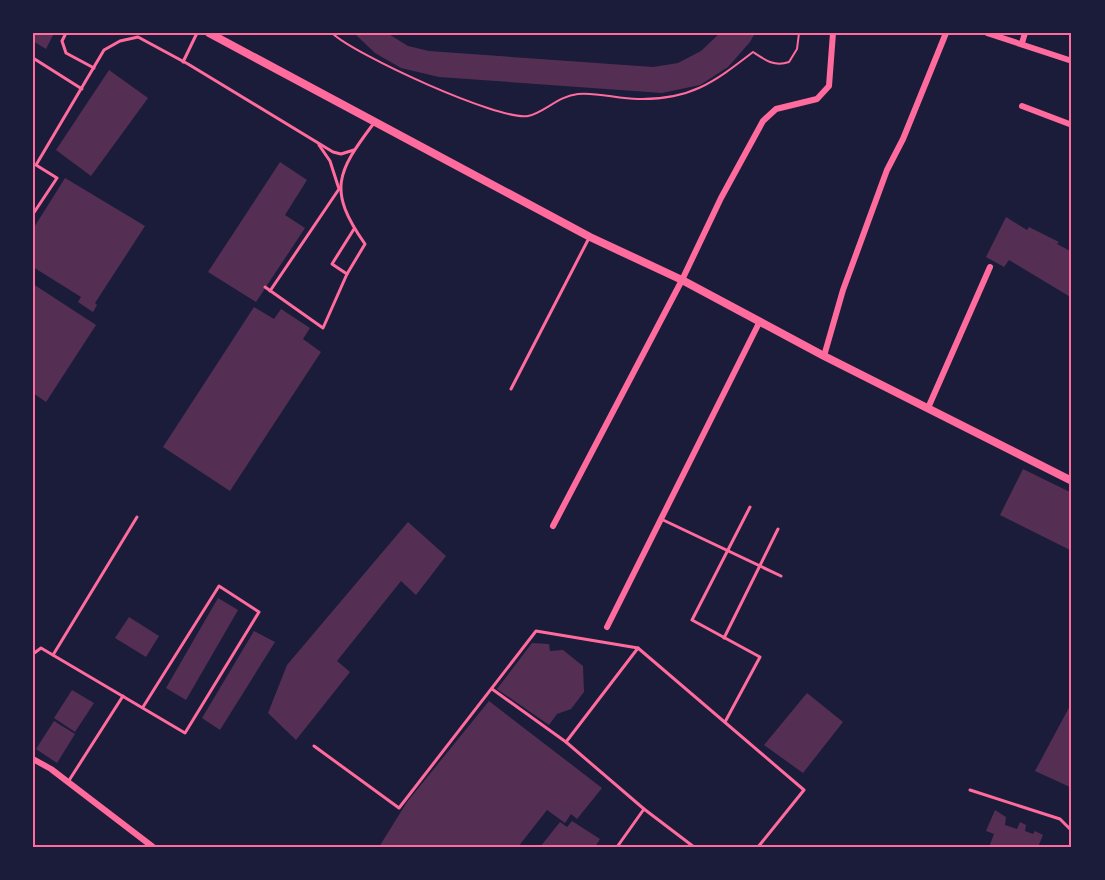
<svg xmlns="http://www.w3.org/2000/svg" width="1105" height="880" font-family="'DejaVu Sans',sans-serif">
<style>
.building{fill:#542f53}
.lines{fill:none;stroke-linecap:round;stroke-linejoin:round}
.path{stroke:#ff6b9d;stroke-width:2}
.service{stroke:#ff6b9d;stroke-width:3}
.minor{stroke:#ff6b9d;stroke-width:6}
.tertiary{stroke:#ff6b9d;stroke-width:8}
.neatline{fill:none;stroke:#ff6b9d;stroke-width:2}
</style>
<rect width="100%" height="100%" fill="#1b1b3a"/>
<g class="building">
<path d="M 33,33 L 54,33 L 46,49 L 33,41 Z"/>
<path d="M 354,33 L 387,33 L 408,46 L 429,51 L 653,67 L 678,63 L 701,51 L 720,33 L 755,33 L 750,42 L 728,67 L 700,85 L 662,93 L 439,77 L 401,68 L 375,53 Z"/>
<path d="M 109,70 L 148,98 L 91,176 L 56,150 Z"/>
<path d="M 280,162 L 307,180 L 285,215 L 305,228 L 256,302 L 208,272 Z"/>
<path d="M 65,178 L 145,226 L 95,303 L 97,305 L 93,312 L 78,302 L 81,297 L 33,267 L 33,229 Z"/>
<path d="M 1006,217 L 1027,230 L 1029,227 L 1059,242 L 1057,244 L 1072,252 L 1072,298 L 1009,260 L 1004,267 L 986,257 Z"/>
<path d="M 33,284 L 96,325 L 46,402 L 33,393 Z"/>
<path d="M 254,307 L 274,319 L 281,309 L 310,328 L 303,339 L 321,352 L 230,491 L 163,447 Z"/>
<path d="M 1023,469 L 1072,493 L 1072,551 L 1000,515 Z"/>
<path d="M 408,522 L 446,556 L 416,595 L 401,581 L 337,661 L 350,672 L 296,740 L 268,713 L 287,665 Z"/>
<path d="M 218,598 L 238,610 L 186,700 L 166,688 Z"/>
<path d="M 129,617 L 159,636 L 146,657 L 115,638 Z"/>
<path d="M 254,631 L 275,642 L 220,730 L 202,718 Z"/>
<path d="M 532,643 L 549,644 L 550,651 L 563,650 L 583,666 L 584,692 L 571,709 L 557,714 L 549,725 L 497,689 Z"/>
<path d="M 72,690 L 94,703 L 75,732 L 54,718 Z"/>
<path d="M 807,693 L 843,722 L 803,773 L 764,745 Z"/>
<path d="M 489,701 L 602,788 L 577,819 L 571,814 L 565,823 L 547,810 L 518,847 L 379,847 L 407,802 Z"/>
<path d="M 1072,702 L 1072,788 L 1035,771 Z"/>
<path d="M 54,721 L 75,734 L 57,763 L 36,749 Z"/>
<path d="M 995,810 L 1006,817 L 1005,825 L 1017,829 L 1020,822 L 1026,825 L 1025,831 L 1033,834 L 1035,831 L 1043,835 L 1038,847 L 989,847 L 994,834 L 986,831 Z"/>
<path d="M 572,821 L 600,839 L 595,847 L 540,847 L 560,822 L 567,827 Z"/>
</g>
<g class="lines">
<path class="path" d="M 332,33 C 355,55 499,121 528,116 C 544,113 558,96 578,94 C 597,92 618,99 638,99 C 690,100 713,83 753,52 C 765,60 774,67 789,62 L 797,49 L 799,33"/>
<g class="service">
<path d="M 66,33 L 62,41 L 66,53 L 94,68"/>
<path d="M 33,58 L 82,89"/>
<path d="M 183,62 L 197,33"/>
<path d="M 33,214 L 57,178 L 36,165 L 104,50 L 120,41 L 138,37 L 188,64 L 333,152 L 341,154 L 354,150"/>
<path d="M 347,274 L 332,264 L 354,229"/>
<path d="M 265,287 L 323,328 L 347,274 L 365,244 C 327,190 337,172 374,123"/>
<path d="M 270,291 L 339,189 L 330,161 L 319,145"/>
<path d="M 511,389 L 589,238"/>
<path d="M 661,519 L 781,576"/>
<path d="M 724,638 L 778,529"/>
<path d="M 638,648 L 566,742 L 644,809"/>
<path d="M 33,654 L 41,648 L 185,733 L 259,612 L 219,586 L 143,707"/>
<path d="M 53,655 L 137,517"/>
<path d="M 492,689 L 566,742"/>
<path d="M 725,722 L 760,657 L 692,620 L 750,507"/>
<path d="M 314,746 L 399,808 L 536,631 L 638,648 L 804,790 L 758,847"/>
<path d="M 68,782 L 123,696"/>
<path d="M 970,790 L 1060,819 L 1072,831"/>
<path d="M 617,847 L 644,809 L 694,847"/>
</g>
<g class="minor">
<path d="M 987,33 L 1072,61"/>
<path d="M 1022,43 L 1025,33"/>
<path d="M 1022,106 L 1072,125"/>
<path d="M 824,356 L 843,290 L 887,170 L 903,139 L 946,33"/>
<path d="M 928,408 L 990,267"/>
<path d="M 553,526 L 682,280 L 721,198 L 763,121 L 776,109 L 817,99 L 829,86 L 833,33"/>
<path d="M 607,627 L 760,321"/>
<path d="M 33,759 L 51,769 L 153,847"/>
</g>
<path class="tertiary" d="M 209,33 L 590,237 L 682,280 L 824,356 L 1072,481"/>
</g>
<rect width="1105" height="880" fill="none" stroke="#1b1b3a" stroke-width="69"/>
<rect x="34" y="34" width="1036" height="812" class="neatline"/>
</svg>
